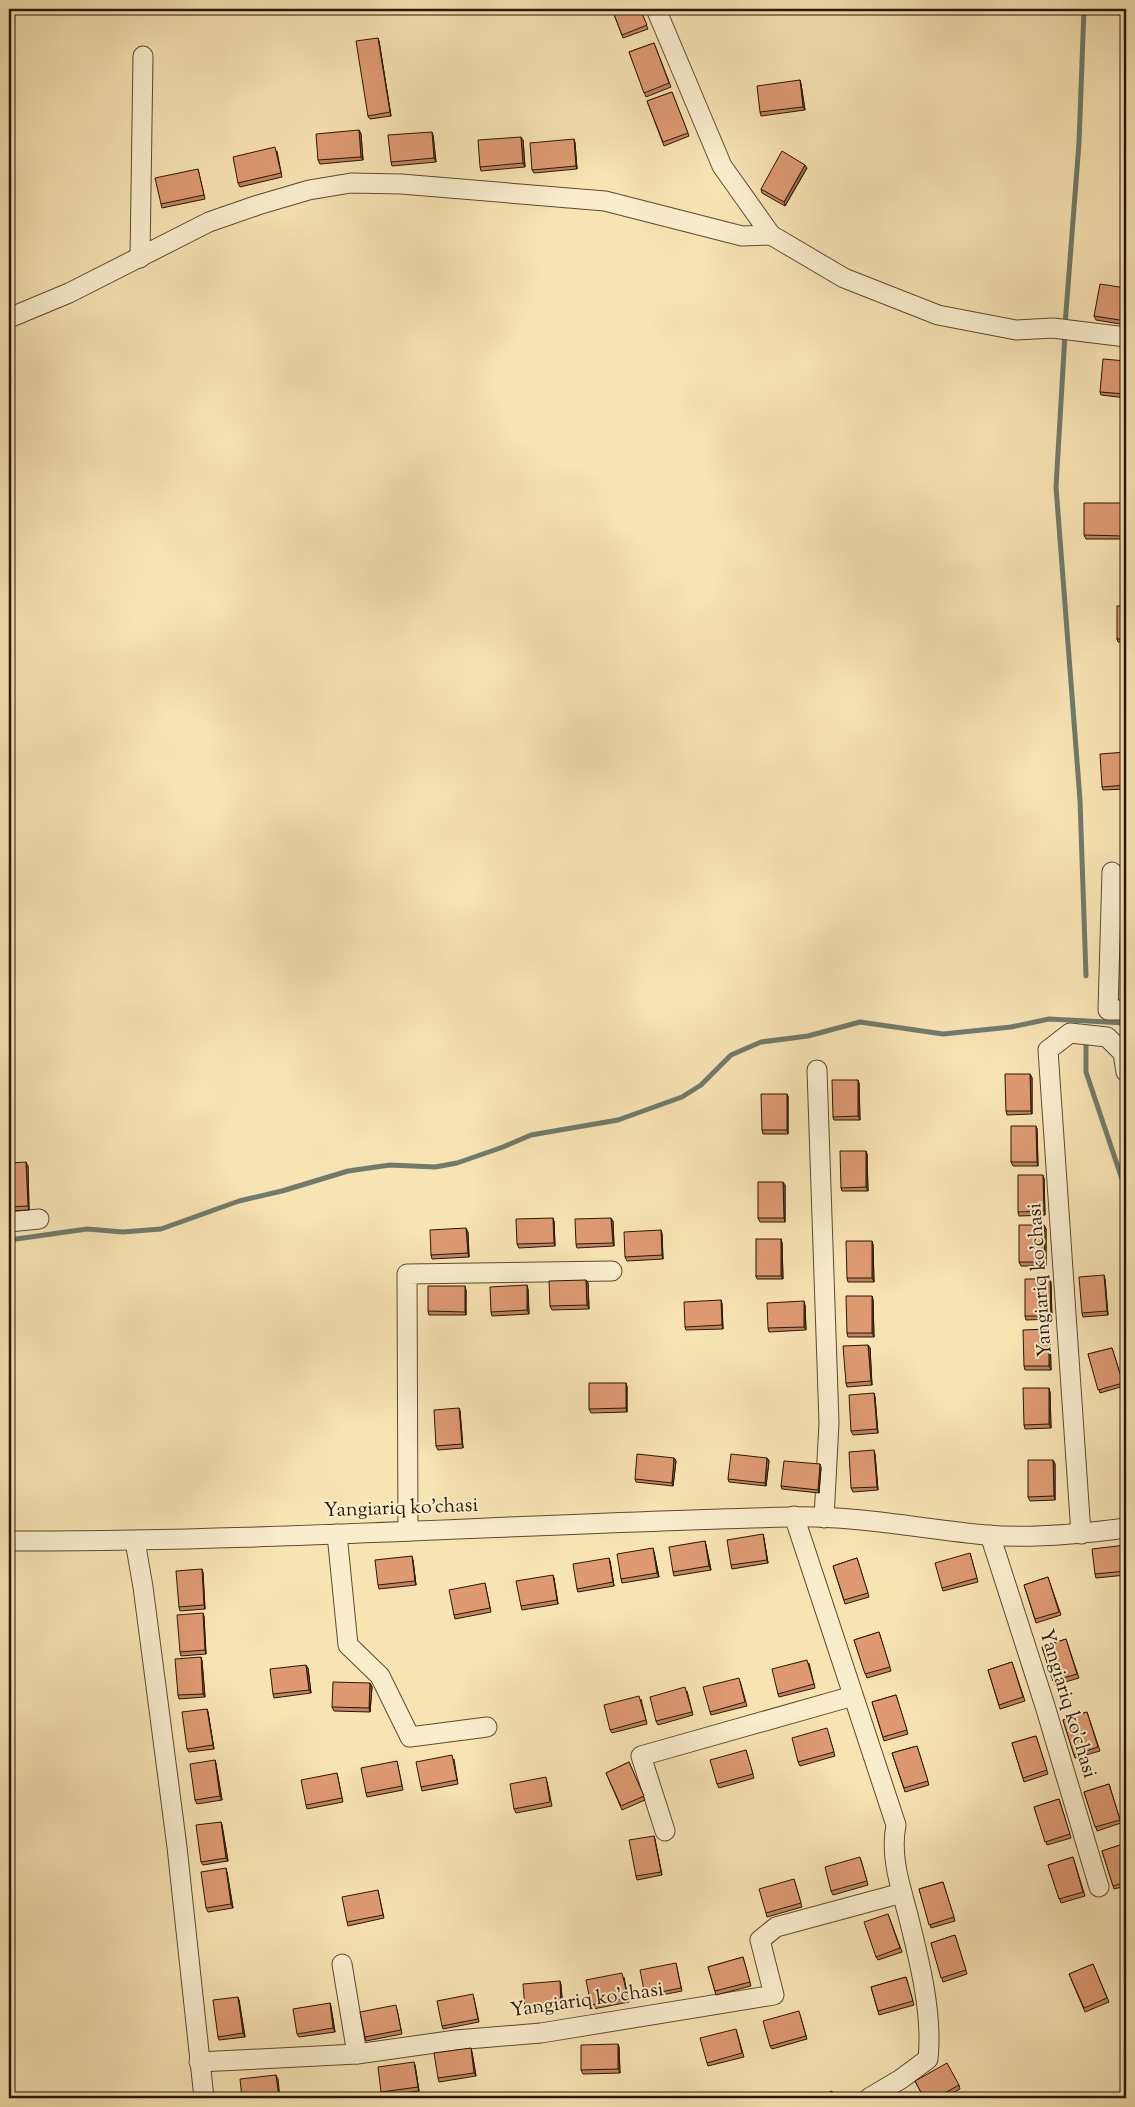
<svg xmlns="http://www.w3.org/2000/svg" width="1135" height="2107" font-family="'Sorts Mill Goudy',serif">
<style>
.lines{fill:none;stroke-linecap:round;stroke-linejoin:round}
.stream{stroke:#707b6d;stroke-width:5}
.minor-casing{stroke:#5d4a2e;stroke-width:21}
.minor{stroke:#faedce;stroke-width:19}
.wall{fill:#c08462;stroke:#291702}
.shaded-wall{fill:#9c6c50;stroke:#291702}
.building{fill:#df9a72;stroke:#291702}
.labels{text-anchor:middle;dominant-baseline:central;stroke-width:4;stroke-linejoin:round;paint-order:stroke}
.street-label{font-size:20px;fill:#291702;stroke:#faedce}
</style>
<rect width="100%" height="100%" fill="#f8e3b3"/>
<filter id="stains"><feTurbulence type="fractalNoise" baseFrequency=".004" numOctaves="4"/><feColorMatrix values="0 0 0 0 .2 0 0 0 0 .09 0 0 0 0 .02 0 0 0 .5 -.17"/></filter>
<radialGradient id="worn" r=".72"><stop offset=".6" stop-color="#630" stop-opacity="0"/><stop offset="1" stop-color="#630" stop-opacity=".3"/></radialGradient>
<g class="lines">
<g class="stream">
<path d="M 1065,325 L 1079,143 L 1084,9"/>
<path d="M 1065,334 L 1056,487 L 1080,800 L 1086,976"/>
<path d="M 1086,1044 L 1086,1072 L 1126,1191"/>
<path d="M 9,1240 L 87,1229 L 123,1232 L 161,1229 L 239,1201 L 282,1191 L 348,1171 L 390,1165 L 435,1167 L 457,1163 L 503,1147 L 531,1135 L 618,1120 L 682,1097 L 701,1085 L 731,1055 L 761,1042 L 808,1036 L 860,1022 L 943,1034 L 1011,1027 L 1049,1019 L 1126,1023"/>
</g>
<defs>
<g id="minor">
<path d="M 656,9 L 722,166 L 771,235"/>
<path d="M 140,258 L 143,56"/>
<path d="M 9,318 L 69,293 L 209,222 L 258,205 L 309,190 L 351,183 L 401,184 L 605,201 L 742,236 L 771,235 L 844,278 L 938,315 L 1016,330 L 1053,328 L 1126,337"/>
<path d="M 1112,872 L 1108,1010 L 1126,1010"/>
<path d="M 817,1070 L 829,1423 L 824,1518"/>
<path d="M 9,1222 L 39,1219"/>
<path d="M 794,1516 L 896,1825 C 890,1856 900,1885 908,1915 C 919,1959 933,2014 928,2059 L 901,2079 L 869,2098"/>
<path d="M 408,1531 L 407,1274 L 612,1271"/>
<path d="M 337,1534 L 348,1645 L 380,1676 L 410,1737 L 487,1727"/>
<path d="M 1081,1534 L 1048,1050 L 1070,1033 L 1107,1037 L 1123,1053 L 1126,1072"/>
<path d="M 990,1535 L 1045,1706 L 1099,1887"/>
<path d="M 9,1541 C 269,1542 530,1523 790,1517 C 852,1515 923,1529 986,1535 C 1032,1539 1081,1534 1126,1528"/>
<path d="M 135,1541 L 143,1587 L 177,1847 L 204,2098"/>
<path d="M 665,1831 L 641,1756 L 853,1696"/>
<path d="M 342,1964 L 357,2054"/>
<path d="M 199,2062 L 357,2054 L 456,2040 L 541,2033 L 774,1995 L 760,1940 L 776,1927 L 902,1893"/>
</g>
</defs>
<use href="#minor" class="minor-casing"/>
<use href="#minor" class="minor"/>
</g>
<g class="wall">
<path d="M 160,9 L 189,9 L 162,12 Z"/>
<path d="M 612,9 L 640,9 L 648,29 L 623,38 Z"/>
<path d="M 379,41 L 391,116 L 370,119 L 368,116 Z"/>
<path d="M 654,43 L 671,87 L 646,97 L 629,52 Z"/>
<path d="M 800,80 L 801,84 L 805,110 L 761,116 L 760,112 Z"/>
<path d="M 672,92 L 689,136 L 664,146 L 647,101 Z"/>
<path d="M 359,130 L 361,134 L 363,160 L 320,164 L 318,160 Z"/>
<path d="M 433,135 L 436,162 L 392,166 L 391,162 Z"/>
<path d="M 574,139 L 575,143 L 577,169 L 534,173 L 532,170 Z"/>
<path d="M 523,140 L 525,167 L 481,171 L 480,167 Z"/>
<path d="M 277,151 L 282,177 L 240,187 L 238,183 Z"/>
<path d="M 807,168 L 785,206 L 762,193 L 761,189 Z"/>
<path d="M 198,169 L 205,199 L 162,208 L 161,204 Z"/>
<path d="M 1126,288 L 1126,325 L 1096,320 L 1094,316 Z"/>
<path d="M 1126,361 L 1126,398 L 1101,395 L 1100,392 Z"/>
<path d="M 1126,507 L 1126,539 L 1086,539 L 1084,535 Z"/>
<path d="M 1126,606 L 1126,642 L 1118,642 L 1117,639 Z"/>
<path d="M 1126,752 L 1126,789 L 1103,790 L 1102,787 Z"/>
<path d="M 1030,1074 L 1032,1078 L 1032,1114 L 1007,1115 L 1006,1111 Z"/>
<path d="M 859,1083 L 860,1120 L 834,1120 L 833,1117 Z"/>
<path d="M 787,1094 L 788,1097 L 788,1134 L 763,1134 L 762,1130 Z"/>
<path d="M 1036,1126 L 1037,1129 L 1038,1166 L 1013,1166 L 1011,1162 Z"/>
<path d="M 866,1151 L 867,1154 L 868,1191 L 842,1191 L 841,1188 Z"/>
<path d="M 9,1163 L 28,1166 L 29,1210 L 9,1211 Z"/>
<path d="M 1044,1178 L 1045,1215 L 1019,1216 L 1018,1212 Z"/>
<path d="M 785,1185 L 785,1222 L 760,1222 L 758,1218 Z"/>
<path d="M 554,1221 L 555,1246 L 519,1248 L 517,1244 Z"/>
<path d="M 613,1221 L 614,1246 L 577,1248 L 576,1244 Z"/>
<path d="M 1044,1225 L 1046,1229 L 1046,1266 L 1021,1266 L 1019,1262 Z"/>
<path d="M 661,1230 L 662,1234 L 663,1259 L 627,1261 L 625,1257 Z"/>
<path d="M 468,1232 L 469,1257 L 432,1259 L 431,1255 Z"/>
<path d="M 781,1239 L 782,1243 L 783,1279 L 757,1279 L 756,1276 Z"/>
<path d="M 872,1241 L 873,1245 L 874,1282 L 848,1282 L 847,1278 Z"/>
<path d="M 1050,1279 L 1051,1283 L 1052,1319 L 1026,1320 L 1025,1316 Z"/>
<path d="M 1105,1279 L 1108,1315 L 1083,1317 L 1082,1313 Z"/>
<path d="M 586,1280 L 588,1283 L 589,1309 L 552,1310 L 550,1306 Z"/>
<path d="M 528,1289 L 529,1314 L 492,1316 L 491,1312 Z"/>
<path d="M 466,1290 L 466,1315 L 429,1315 L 428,1311 Z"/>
<path d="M 872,1296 L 873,1300 L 874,1337 L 848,1337 L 847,1333 Z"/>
<path d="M 721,1300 L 722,1304 L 723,1329 L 686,1330 L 685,1327 Z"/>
<path d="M 805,1305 L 806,1330 L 769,1332 L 768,1328 Z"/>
<path d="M 1050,1333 L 1051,1370 L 1025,1370 L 1024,1366 Z"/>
<path d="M 868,1345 L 870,1348 L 872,1385 L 847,1387 L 846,1383 Z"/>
<path d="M 1112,1348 L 1124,1386 L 1100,1393 L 1088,1354 Z"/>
<path d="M 626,1383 L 627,1387 L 627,1412 L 591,1413 L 589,1409 Z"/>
<path d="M 1050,1392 L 1051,1428 L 1025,1429 L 1024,1425 Z"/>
<path d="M 875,1397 L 878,1433 L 853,1435 L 851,1431 Z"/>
<path d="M 459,1408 L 460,1411 L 463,1448 L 438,1450 L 436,1446 Z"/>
<path d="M 875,1454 L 878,1490 L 853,1492 L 851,1488 Z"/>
<path d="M 674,1458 L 676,1461 L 673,1486 L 636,1482 L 635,1479 Z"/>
<path d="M 767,1458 L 769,1461 L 766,1486 L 729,1482 L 728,1479 Z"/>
<path d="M 1053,1460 L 1055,1464 L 1055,1500 L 1030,1501 L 1028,1497 Z"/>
<path d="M 820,1464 L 821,1468 L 819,1493 L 782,1489 L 781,1486 Z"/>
<path d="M 763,1534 L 768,1563 L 732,1569 L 731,1565 Z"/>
<path d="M 705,1541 L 711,1570 L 674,1576 L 673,1572 Z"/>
<path d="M 1126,1545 L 1126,1575 L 1096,1578 L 1095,1574 Z"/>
<path d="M 654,1552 L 659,1577 L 622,1583 L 621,1579 Z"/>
<path d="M 970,1553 L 978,1582 L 943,1591 L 942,1588 Z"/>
<path d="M 857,1558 L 869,1597 L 845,1604 L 833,1566 Z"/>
<path d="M 413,1560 L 416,1585 L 379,1589 L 378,1585 Z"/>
<path d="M 610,1561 L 614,1586 L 578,1592 L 577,1589 Z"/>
<path d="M 202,1569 L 203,1573 L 205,1609 L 180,1611 L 179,1607 Z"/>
<path d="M 1048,1577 L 1061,1615 L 1036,1623 L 1024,1585 Z"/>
<path d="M 554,1578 L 558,1604 L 522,1610 L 521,1606 Z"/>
<path d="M 485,1583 L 491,1612 L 455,1619 L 454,1615 Z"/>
<path d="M 203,1613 L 204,1617 L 206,1654 L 181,1656 L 180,1652 Z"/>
<path d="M 879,1632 L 891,1671 L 867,1678 L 854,1640 Z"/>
<path d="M 1066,1639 L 1079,1678 L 1055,1685 L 1042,1647 Z"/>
<path d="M 201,1657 L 202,1661 L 205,1697 L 179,1699 L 178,1695 Z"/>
<path d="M 1012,1662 L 1025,1701 L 1000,1709 L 988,1670 Z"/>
<path d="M 809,1663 L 815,1688 L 779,1697 L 778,1694 Z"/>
<path d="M 308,1668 L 311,1693 L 274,1698 L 273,1694 Z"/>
<path d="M 740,1681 L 747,1706 L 711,1715 L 710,1712 Z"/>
<path d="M 370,1683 L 372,1687 L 370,1712 L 334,1711 L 332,1707 Z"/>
<path d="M 687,1691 L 693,1715 L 658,1725 L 656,1721 Z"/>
<path d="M 896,1695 L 908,1734 L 884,1741 L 872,1702 Z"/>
<path d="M 641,1699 L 647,1724 L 612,1733 L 610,1730 Z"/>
<path d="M 207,1709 L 208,1712 L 214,1749 L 189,1752 L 187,1749 Z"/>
<path d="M 1087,1712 L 1100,1751 L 1075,1758 L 1063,1720 Z"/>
<path d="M 828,1732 L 835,1756 L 800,1766 L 798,1762 Z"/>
<path d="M 1036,1736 L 1048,1774 L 1024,1782 L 1012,1743 Z"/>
<path d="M 917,1746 L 929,1785 L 905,1792 L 892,1753 Z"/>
<path d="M 746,1750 L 754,1778 L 719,1788 L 717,1784 Z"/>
<path d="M 454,1759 L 458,1784 L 422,1791 L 421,1787 Z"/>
<path d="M 215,1760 L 216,1764 L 222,1800 L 197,1804 L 195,1800 Z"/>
<path d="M 397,1761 L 403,1790 L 367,1797 L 366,1793 Z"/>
<path d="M 629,1762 L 645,1800 L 622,1810 L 606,1773 Z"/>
<path d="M 337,1773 L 343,1802 L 307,1809 L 306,1805 Z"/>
<path d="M 547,1781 L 552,1806 L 516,1813 L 514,1809 Z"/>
<path d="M 1109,1784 L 1121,1823 L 1097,1831 L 1084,1792 Z"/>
<path d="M 1059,1799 L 1071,1838 L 1047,1845 L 1034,1807 Z"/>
<path d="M 221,1822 L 222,1825 L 228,1861 L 203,1865 L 201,1862 Z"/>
<path d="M 654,1836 L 662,1875 L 637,1880 L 636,1876 Z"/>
<path d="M 1126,1843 L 1126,1886 L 1114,1889 L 1102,1851 Z"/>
<path d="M 1073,1857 L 1085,1896 L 1061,1903 L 1048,1865 Z"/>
<path d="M 861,1860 L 868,1885 L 833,1895 L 831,1891 Z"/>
<path d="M 227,1872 L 233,1908 L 208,1912 L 206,1908 Z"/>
<path d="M 794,1879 L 802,1907 L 767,1917 L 766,1913 Z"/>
<path d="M 943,1882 L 955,1921 L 931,1928 L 919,1889 Z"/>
<path d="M 378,1890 L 384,1918 L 348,1926 L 347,1922 Z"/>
<path d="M 888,1914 L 902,1952 L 878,1960 L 876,1957 Z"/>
<path d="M 955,1935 L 967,1974 L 943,1982 L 931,1943 Z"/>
<path d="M 743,1957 L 751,1986 L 716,1995 L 708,1967 Z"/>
<path d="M 676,1963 L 682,1991 L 646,1998 L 645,1995 Z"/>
<path d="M 1093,1964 L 1109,2002 L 1085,2012 L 1069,1974 Z"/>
<path d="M 624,1977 L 629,2002 L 593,2009 L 591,2005 Z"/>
<path d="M 906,1977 L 914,2005 L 879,2015 L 871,1987 Z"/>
<path d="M 560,1981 L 561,1985 L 563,2010 L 526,2013 L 525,2009 Z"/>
<path d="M 474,1998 L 479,2022 L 443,2029 L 442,2026 Z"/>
<path d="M 239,2000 L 245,2037 L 219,2040 L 218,2037 Z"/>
<path d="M 330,2003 L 331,2007 L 335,2032 L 299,2037 L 297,2034 Z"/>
<path d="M 397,2009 L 402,2034 L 366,2041 L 365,2037 Z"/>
<path d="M 800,2015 L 807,2039 L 772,2049 L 770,2046 Z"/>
<path d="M 736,2029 L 744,2057 L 708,2066 L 707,2063 Z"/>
<path d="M 619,2047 L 620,2073 L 583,2074 L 581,2070 Z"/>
<path d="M 472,2052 L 476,2076 L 439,2082 L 438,2078 Z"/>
<path d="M 415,2065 L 419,2091 L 383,2096 L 381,2092 Z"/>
<path d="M 915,2081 L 959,2085 L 960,2089 L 944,2098 L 924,2098 Z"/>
</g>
<g class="shaded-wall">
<path d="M 378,38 L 379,41 L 391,116 L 390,112 Z"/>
<path d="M 800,80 L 801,84 L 805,110 L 803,107 Z"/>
<path d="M 359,130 L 361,134 L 363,160 L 361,157 Z"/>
<path d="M 432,132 L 433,135 L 436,162 L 434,158 Z"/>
<path d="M 521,137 L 523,140 L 525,167 L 523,163 Z"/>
<path d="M 574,139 L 575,143 L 577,169 L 576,166 Z"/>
<path d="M 805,165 L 807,168 L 785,206 L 784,202 Z"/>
<path d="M 1124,503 L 1126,507 L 1126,539 L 1124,536 Z"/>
<path d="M 1030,1074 L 1032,1078 L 1032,1114 L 1031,1111 Z"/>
<path d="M 858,1080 L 859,1083 L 860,1120 L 858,1116 Z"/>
<path d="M 787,1094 L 788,1097 L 788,1134 L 787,1130 Z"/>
<path d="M 1036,1126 L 1037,1129 L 1038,1166 L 1037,1162 Z"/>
<path d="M 866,1151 L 867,1154 L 868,1191 L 866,1187 Z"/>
<path d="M 26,1162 L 28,1166 L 29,1210 L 28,1206 Z"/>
<path d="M 1043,1175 L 1044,1178 L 1045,1215 L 1044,1211 Z"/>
<path d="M 783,1182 L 785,1185 L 785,1222 L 784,1218 Z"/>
<path d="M 553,1218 L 554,1221 L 555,1246 L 554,1243 Z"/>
<path d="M 611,1218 L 613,1221 L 614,1246 L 613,1243 Z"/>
<path d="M 1044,1225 L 1046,1229 L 1046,1266 L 1045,1262 Z"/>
<path d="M 466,1228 L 468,1232 L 469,1257 L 468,1253 Z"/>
<path d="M 661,1230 L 662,1234 L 663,1259 L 662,1255 Z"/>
<path d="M 781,1239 L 782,1243 L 783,1279 L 781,1276 Z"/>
<path d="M 872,1241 L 873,1245 L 874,1282 L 872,1278 Z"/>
<path d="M 1104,1275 L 1105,1279 L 1108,1315 L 1107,1311 Z"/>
<path d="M 1050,1279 L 1051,1283 L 1052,1319 L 1051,1316 Z"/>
<path d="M 586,1280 L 588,1283 L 589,1309 L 587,1305 Z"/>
<path d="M 527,1285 L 528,1289 L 529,1314 L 527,1310 Z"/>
<path d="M 465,1286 L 466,1290 L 466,1315 L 465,1312 Z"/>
<path d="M 872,1296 L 873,1300 L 874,1337 L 872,1333 Z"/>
<path d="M 721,1300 L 722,1304 L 723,1329 L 722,1325 Z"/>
<path d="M 804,1301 L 805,1305 L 806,1330 L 804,1327 Z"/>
<path d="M 1049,1329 L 1050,1333 L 1051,1370 L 1049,1366 Z"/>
<path d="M 868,1345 L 870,1348 L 872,1385 L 871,1381 Z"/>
<path d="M 626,1383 L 627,1387 L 627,1412 L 626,1408 Z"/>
<path d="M 1049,1388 L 1050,1392 L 1051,1428 L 1049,1424 Z"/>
<path d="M 874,1393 L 875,1397 L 878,1433 L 877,1429 Z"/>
<path d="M 459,1408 L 460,1411 L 463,1448 L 462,1444 Z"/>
<path d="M 874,1450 L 875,1454 L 878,1490 L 877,1487 Z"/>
<path d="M 674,1458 L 676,1461 L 673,1486 L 672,1483 Z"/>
<path d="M 767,1458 L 769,1461 L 766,1486 L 765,1483 Z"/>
<path d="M 1053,1460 L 1055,1464 L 1055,1500 L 1054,1496 Z"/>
<path d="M 820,1464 L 821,1468 L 819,1493 L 818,1490 Z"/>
<path d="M 763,1534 L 764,1538 L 768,1563 L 767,1560 Z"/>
<path d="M 705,1541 L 706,1545 L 711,1570 L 709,1566 Z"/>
<path d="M 653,1548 L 654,1552 L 659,1577 L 657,1573 Z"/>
<path d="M 412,1556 L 413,1560 L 416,1585 L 415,1581 Z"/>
<path d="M 609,1558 L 610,1561 L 614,1586 L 613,1582 Z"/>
<path d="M 202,1569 L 203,1573 L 205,1609 L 204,1605 Z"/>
<path d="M 553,1575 L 554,1578 L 558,1604 L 557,1600 Z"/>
<path d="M 203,1613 L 204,1617 L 206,1654 L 205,1650 Z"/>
<path d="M 201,1657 L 202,1661 L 205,1697 L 203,1694 Z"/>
<path d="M 306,1665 L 308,1668 L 311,1693 L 309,1690 Z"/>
<path d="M 370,1683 L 372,1687 L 370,1712 L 369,1708 Z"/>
<path d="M 207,1709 L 208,1712 L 214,1749 L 213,1745 Z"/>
<path d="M 215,1760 L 216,1764 L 222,1800 L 220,1796 Z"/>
<path d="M 221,1822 L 222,1825 L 228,1861 L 226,1858 Z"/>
<path d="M 654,1836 L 655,1839 L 662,1875 L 661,1872 Z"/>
<path d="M 226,1868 L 227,1872 L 233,1908 L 231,1904 Z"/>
<path d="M 560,1981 L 561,1985 L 563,2010 L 561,2006 Z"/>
<path d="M 238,1997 L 239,2000 L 245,2037 L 243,2033 Z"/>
<path d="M 330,2003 L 331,2007 L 335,2032 L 333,2028 Z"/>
<path d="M 618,2044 L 619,2047 L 620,2073 L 618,2069 Z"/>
<path d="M 471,2048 L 472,2052 L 476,2076 L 474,2073 Z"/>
<path d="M 414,2062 L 415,2065 L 419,2091 L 418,2087 Z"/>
<path d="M 276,2075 L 278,2079 L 280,2098 L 279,2098 Z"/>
</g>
<g class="building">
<path d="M 612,9 L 640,9 L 647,25 L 622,35 Z"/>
<path d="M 378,38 L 390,112 L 368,116 L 356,41 Z"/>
<path d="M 654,43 L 669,83 L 644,93 L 629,52 Z"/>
<path d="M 800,80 L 803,107 L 760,112 L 757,86 Z"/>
<path d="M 672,92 L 688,133 L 663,142 L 647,101 Z"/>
<path d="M 359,130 L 361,157 L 318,160 L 316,134 Z"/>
<path d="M 432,132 L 434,158 L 391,162 L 388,135 Z"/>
<path d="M 521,137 L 523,163 L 480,167 L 478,140 Z"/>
<path d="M 574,139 L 576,166 L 532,170 L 530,143 Z"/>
<path d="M 275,147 L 281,173 L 238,183 L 233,157 Z"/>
<path d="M 782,151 L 805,165 L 784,202 L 761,189 Z"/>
<path d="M 198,169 L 204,195 L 161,204 L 155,178 Z"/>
<path d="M 1100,284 L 1126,288 L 1126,321 L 1094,316 Z"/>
<path d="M 1103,359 L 1126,361 L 1126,394 L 1100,392 Z"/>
<path d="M 1084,503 L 1124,503 L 1124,536 L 1084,535 Z"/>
<rect x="1117" y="606" width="9" height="33"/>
<path d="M 1126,752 L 1126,785 L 1102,787 L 1100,754 Z"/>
<path d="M 1005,1074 L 1030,1074 L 1031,1111 L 1006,1111 Z"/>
<path d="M 832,1080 L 858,1080 L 858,1116 L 833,1117 Z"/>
<path d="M 761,1094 L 787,1094 L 787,1130 L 762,1130 Z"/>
<path d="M 1011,1126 L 1036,1126 L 1037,1162 L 1011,1162 Z"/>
<path d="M 840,1151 L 866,1151 L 866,1187 L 841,1188 Z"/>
<path d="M 26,1162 L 28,1206 L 9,1207 L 9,1163 Z"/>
<path d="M 1018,1175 L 1043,1175 L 1044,1211 L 1018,1212 Z"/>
<path d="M 758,1182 L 783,1182 L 784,1218 L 758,1218 Z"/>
<path d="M 553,1218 L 554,1243 L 517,1244 L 516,1219 Z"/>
<path d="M 611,1218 L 613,1243 L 576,1244 L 575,1219 Z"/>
<path d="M 1019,1225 L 1044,1225 L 1045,1262 L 1019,1262 Z"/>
<path d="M 466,1228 L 468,1253 L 431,1255 L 430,1230 Z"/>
<path d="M 661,1230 L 662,1255 L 625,1257 L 624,1232 Z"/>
<rect x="756" y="1239" width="25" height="37"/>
<path d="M 846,1241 L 872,1241 L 872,1278 L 847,1278 Z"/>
<path d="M 1104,1275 L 1107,1311 L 1082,1313 L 1079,1277 Z"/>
<path d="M 1025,1279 L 1050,1279 L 1051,1316 L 1025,1316 Z"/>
<path d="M 586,1280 L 587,1305 L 550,1306 L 549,1281 Z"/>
<path d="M 527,1285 L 527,1310 L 491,1312 L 490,1287 Z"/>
<path d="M 428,1286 L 465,1286 L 465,1312 L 428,1311 Z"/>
<path d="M 846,1296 L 872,1296 L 872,1333 L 847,1333 Z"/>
<path d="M 721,1300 L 722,1325 L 685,1327 L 684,1302 Z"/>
<path d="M 804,1301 L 804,1327 L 768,1328 L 767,1303 Z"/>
<path d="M 1049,1329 L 1049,1366 L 1024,1366 L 1023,1330 Z"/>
<path d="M 868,1345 L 871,1381 L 846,1383 L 843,1346 Z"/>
<path d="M 1112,1348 L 1123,1383 L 1098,1390 L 1088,1354 Z"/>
<path d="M 589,1383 L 626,1383 L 626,1408 L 589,1409 Z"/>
<path d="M 1023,1388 L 1049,1388 L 1049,1424 L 1024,1425 Z"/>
<path d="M 874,1393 L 877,1429 L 851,1431 L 849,1395 Z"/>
<path d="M 459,1408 L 462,1444 L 436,1446 L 434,1410 Z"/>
<path d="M 874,1450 L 877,1487 L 851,1488 L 849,1452 Z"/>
<path d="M 637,1454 L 674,1458 L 672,1483 L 635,1479 Z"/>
<path d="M 731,1454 L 767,1458 L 765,1483 L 728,1479 Z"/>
<path d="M 1028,1460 L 1053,1460 L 1054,1496 L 1028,1497 Z"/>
<path d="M 784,1461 L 820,1464 L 818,1490 L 781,1486 Z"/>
<path d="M 763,1534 L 767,1560 L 731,1565 L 727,1540 Z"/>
<path d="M 705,1541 L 709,1566 L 673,1572 L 669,1547 Z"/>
<path d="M 1126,1545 L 1126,1571 L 1095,1574 L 1092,1549 Z"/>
<path d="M 653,1548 L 657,1573 L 621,1579 L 617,1554 Z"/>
<path d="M 970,1553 L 977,1578 L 942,1588 L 935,1563 Z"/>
<path d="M 412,1556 L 415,1581 L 378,1585 L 375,1560 Z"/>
<path d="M 609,1558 L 613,1582 L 577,1589 L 573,1564 Z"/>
<path d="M 857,1558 L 868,1593 L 844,1600 L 833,1566 Z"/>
<path d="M 202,1569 L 204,1605 L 179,1607 L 176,1571 Z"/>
<path d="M 553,1575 L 557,1600 L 521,1606 L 516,1581 Z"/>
<path d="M 1048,1577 L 1059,1612 L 1035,1619 L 1024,1585 Z"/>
<path d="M 485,1583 L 490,1608 L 454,1615 L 449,1590 Z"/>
<path d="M 203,1613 L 205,1650 L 180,1652 L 177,1615 Z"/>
<path d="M 879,1632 L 890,1667 L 865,1674 L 854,1640 Z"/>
<path d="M 1066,1639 L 1077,1674 L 1053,1681 L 1042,1647 Z"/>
<path d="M 201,1657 L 203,1694 L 178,1695 L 175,1659 Z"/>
<path d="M 807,1660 L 814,1684 L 778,1694 L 772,1669 Z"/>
<path d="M 1012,1662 L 1023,1697 L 999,1705 L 988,1670 Z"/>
<path d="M 306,1665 L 309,1690 L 273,1694 L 270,1669 Z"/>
<path d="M 739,1678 L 745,1702 L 710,1712 L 703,1687 Z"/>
<path d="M 333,1682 L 370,1683 L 369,1708 L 332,1707 Z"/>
<path d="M 685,1687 L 692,1712 L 656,1721 L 650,1697 Z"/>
<path d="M 896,1695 L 907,1730 L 883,1737 L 872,1702 Z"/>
<path d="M 639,1696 L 646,1720 L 610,1730 L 604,1705 Z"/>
<path d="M 207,1709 L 213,1745 L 187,1749 L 182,1712 Z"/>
<path d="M 1087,1712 L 1098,1747 L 1074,1755 L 1063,1720 Z"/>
<path d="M 827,1728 L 834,1752 L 798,1762 L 792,1738 Z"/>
<path d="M 1036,1736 L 1047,1770 L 1023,1778 L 1012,1743 Z"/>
<path d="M 917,1746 L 928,1781 L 904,1788 L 892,1753 Z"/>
<path d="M 746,1750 L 753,1774 L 717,1784 L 710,1760 Z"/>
<path d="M 452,1755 L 457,1780 L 421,1787 L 416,1762 Z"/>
<path d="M 215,1760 L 220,1796 L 195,1800 L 190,1764 Z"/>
<path d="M 397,1761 L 402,1786 L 366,1793 L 361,1768 Z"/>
<path d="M 629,1762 L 644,1796 L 621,1806 L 606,1773 Z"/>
<path d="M 337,1773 L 342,1798 L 306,1805 L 301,1780 Z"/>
<path d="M 546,1777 L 550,1802 L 514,1809 L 510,1784 Z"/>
<path d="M 1109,1784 L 1120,1820 L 1095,1827 L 1084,1792 Z"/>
<path d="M 1059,1799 L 1070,1834 L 1045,1842 L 1034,1807 Z"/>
<path d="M 221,1822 L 226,1858 L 201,1862 L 196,1825 Z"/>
<path d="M 654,1836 L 661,1872 L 636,1876 L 629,1840 Z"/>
<path d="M 1126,1843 L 1126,1882 L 1113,1886 L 1102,1851 Z"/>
<path d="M 860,1857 L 867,1881 L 831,1891 L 825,1867 Z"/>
<path d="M 1073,1857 L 1083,1892 L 1059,1899 L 1048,1865 Z"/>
<path d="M 226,1868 L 231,1904 L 206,1908 L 201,1872 Z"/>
<path d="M 794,1879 L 801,1903 L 766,1913 L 759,1889 Z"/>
<path d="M 943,1882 L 954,1917 L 929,1925 L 919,1889 Z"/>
<path d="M 378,1890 L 383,1915 L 347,1922 L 342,1897 Z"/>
<path d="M 888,1914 L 900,1948 L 876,1957 L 864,1922 Z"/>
<path d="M 955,1935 L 966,1970 L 941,1978 L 931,1943 Z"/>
<path d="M 743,1957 L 750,1982 L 715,1991 L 708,1967 Z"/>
<path d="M 676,1963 L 681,1988 L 645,1995 L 640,1970 Z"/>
<path d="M 1093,1964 L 1107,1998 L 1084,2008 L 1069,1974 Z"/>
<path d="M 622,1973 L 628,1998 L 591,2005 L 586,1980 Z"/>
<path d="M 906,1977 L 913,2001 L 878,2011 L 871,1987 Z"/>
<path d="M 560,1981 L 561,2006 L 525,2009 L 523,1984 Z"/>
<path d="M 473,1994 L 478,2019 L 442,2026 L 437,2001 Z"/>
<path d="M 238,1997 L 243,2033 L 218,2037 L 213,2000 Z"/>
<path d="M 330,2003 L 333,2028 L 297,2034 L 293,2009 Z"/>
<path d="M 396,2005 L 401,2030 L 365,2037 L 360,2012 Z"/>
<path d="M 799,2011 L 806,2036 L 770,2046 L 763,2021 Z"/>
<path d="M 736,2029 L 742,2053 L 707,2063 L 700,2038 Z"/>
<path d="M 618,2044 L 618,2069 L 581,2070 L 581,2045 Z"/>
<path d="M 471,2048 L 474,2073 L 438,2078 L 434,2053 Z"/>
<path d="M 414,2062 L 418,2087 L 381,2092 L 378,2067 Z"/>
<path d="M 947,2063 L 959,2085 L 936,2098 L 924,2098 L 915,2081 Z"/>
<path d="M 276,2075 L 279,2098 L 242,2098 L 240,2079 Z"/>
<path d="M 832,2091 L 836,2098 L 817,2098 Z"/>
</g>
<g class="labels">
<g class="street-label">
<text transform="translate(1041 1280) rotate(-94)">Yangiariq ko'chasi</text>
<text transform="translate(401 1509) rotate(-2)">Yangiariq ko'chasi</text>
<text transform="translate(1067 1704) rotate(73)">Yangiariq ko'chasi</text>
<text transform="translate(587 2001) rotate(-8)">Yangiariq ko'chasi</text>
</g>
</g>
<rect width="1135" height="2107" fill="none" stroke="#f8e3b3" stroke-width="30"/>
<rect x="10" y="10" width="1115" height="2087" fill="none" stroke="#291702" stroke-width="2.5"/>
<rect x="15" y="15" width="1105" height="2077" fill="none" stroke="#291702"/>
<rect width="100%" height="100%" filter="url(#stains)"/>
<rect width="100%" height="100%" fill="url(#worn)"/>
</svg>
